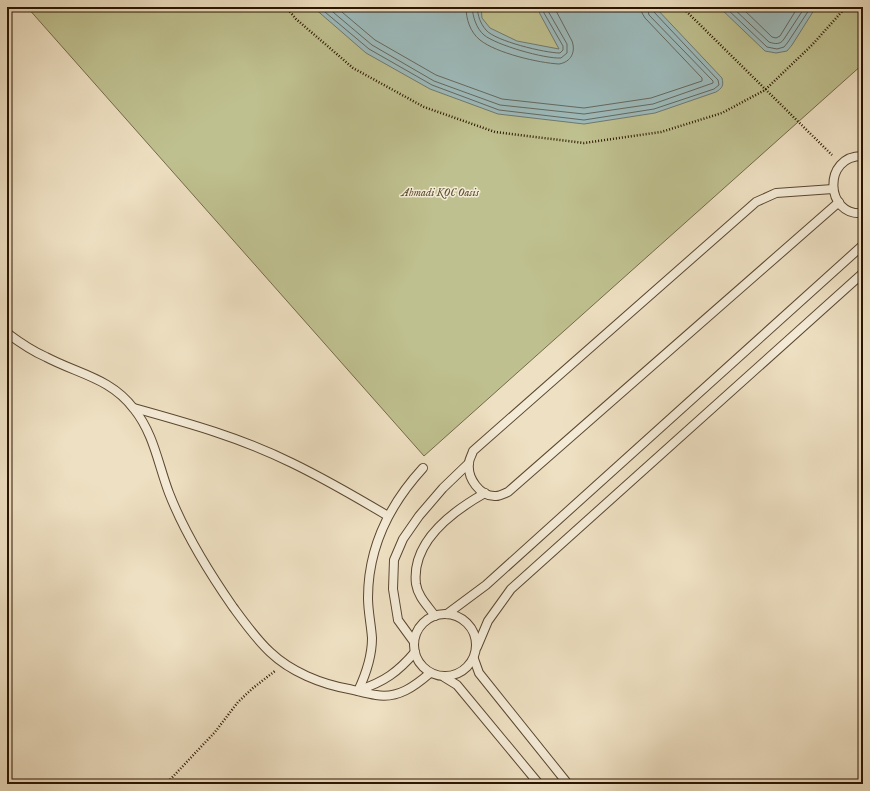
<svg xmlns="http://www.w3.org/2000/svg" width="870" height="791" font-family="'IM FELL English',serif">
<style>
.green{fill:#bfc08f;stroke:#746a48}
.water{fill:#9dbbbc;stroke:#6f7871}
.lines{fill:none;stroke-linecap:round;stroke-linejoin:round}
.shore{stroke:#64685e;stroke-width:1}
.lane-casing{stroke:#5b4730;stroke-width:10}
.path{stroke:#2a1400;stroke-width:2.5;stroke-dasharray:1 2;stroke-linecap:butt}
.lane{stroke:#f4ebd7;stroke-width:8}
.labels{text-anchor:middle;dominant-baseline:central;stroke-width:3;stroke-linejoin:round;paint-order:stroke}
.park-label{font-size:11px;font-style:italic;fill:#5e5032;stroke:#f4ebd7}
</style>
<rect width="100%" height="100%" fill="#eee0c2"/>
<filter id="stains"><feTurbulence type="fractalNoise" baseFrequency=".005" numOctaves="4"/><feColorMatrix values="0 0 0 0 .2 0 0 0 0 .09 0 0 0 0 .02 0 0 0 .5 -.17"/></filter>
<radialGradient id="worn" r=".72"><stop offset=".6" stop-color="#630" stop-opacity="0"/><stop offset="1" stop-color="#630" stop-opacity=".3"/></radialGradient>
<path class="green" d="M 27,7 L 863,7 L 863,64 L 424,456 Z"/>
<g class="water">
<path d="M 313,7 L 481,7 L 482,18 L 490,28 L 517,41 L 559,49 L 540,14 L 538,7 L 655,7 L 722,78 C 724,86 722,88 716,92 L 655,113 L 584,124 L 498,114 L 430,89 L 366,53 Z"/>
<path d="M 719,7 L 816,7 L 792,45 L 787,51 L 776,53 L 765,51 Z"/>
</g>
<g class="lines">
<g class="shore">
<path d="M 319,7 L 369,49 L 432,85 L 499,110 L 584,120 L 654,109 L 714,89 L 719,85 L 718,80 L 653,11 L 652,7"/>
<path d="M 327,7 L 372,45 L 434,81 L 500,105 L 584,114 L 653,104 L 713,83 L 713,81 L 649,15 L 647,7"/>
<path d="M 336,7 L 375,40 L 436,75 L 502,99 L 584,108 L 651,98 L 702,81 L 702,78 L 645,18 L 642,13 L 641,7"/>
<path d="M 466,7 C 466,19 470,32 480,40 C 496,53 539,63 559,64 C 571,62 576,52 572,41 L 554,7"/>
<path d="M 472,7 C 473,17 476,28 484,35 C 496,45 545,59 561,58 L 567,53 L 567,44 L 548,11 L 547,7"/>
<path d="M 477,7 C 478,16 480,23 486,30 C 495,41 545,53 560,53 L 563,50 L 563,46 L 544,13 L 542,7"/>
<path d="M 725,7 L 767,47 L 777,49 L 784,47 L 788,42 L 811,7"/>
<path d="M 732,7 L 769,42 C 775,44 780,45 784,39 L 805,7"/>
<path d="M 741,7 L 772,37 L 776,38 L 780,36 L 798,7"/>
</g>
<defs>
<g id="lane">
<path d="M 863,156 C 822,155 825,217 863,213"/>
<path d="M 833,189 L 776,193 L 756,202 L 473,451 C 472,455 469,459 469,463 C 467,478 480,497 496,496 C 500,496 505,493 508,492 L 839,202"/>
<path d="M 7,333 C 19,342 32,351 46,357 C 78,374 111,378 134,409 C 154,434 158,464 169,493 C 185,534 208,571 233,607 C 244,622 256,639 270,652 C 291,672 321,684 349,689 C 358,691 367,694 376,695 C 398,699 415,686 430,673"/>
<path d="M 134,408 C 188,423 242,438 292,463 C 325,479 356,497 388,516"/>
<circle cx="445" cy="645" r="31"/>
<path d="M 447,614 L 486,585 L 863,245"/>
<path d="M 435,616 C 428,606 418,597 416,584 C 411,542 453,511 485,493"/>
<path d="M 414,642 L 398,620 L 393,589 L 394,560 L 403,539 L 419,516 L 443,488 L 469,463"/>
<path d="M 477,647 L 488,621 L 511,589 L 863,273"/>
<path d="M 474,659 L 479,673 L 568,784"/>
<path d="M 444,677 L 457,685 L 539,784"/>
<path d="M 359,690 C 384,682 398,672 415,652"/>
<path d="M 358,691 C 366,674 372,656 372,638 C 371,624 368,611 368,598 C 368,548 390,504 423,468"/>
</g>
</defs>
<use href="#lane" class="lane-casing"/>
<g class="path">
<path d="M 286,7 L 296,19 L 353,68 L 424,107 L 495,132 L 584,143 L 661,132 L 722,113 L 765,90 L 812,45 L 846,7"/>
<path d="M 682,7 L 832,155"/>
<path d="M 512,8 L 513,7"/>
<path d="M 166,784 L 215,732 L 238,702 L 253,688 L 275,671"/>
</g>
<use href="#lane" class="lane"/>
</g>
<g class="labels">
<g class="park-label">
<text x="440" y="193">Ahmadi KOC Oasis</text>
</g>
</g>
<rect width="870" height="791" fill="none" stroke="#eee0c2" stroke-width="24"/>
<rect x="8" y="8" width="854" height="775" fill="none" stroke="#2a1400" stroke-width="2"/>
<rect x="12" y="12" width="846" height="767" fill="none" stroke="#2a1400"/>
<rect width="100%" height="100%" filter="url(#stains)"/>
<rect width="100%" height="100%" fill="url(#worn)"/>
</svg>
